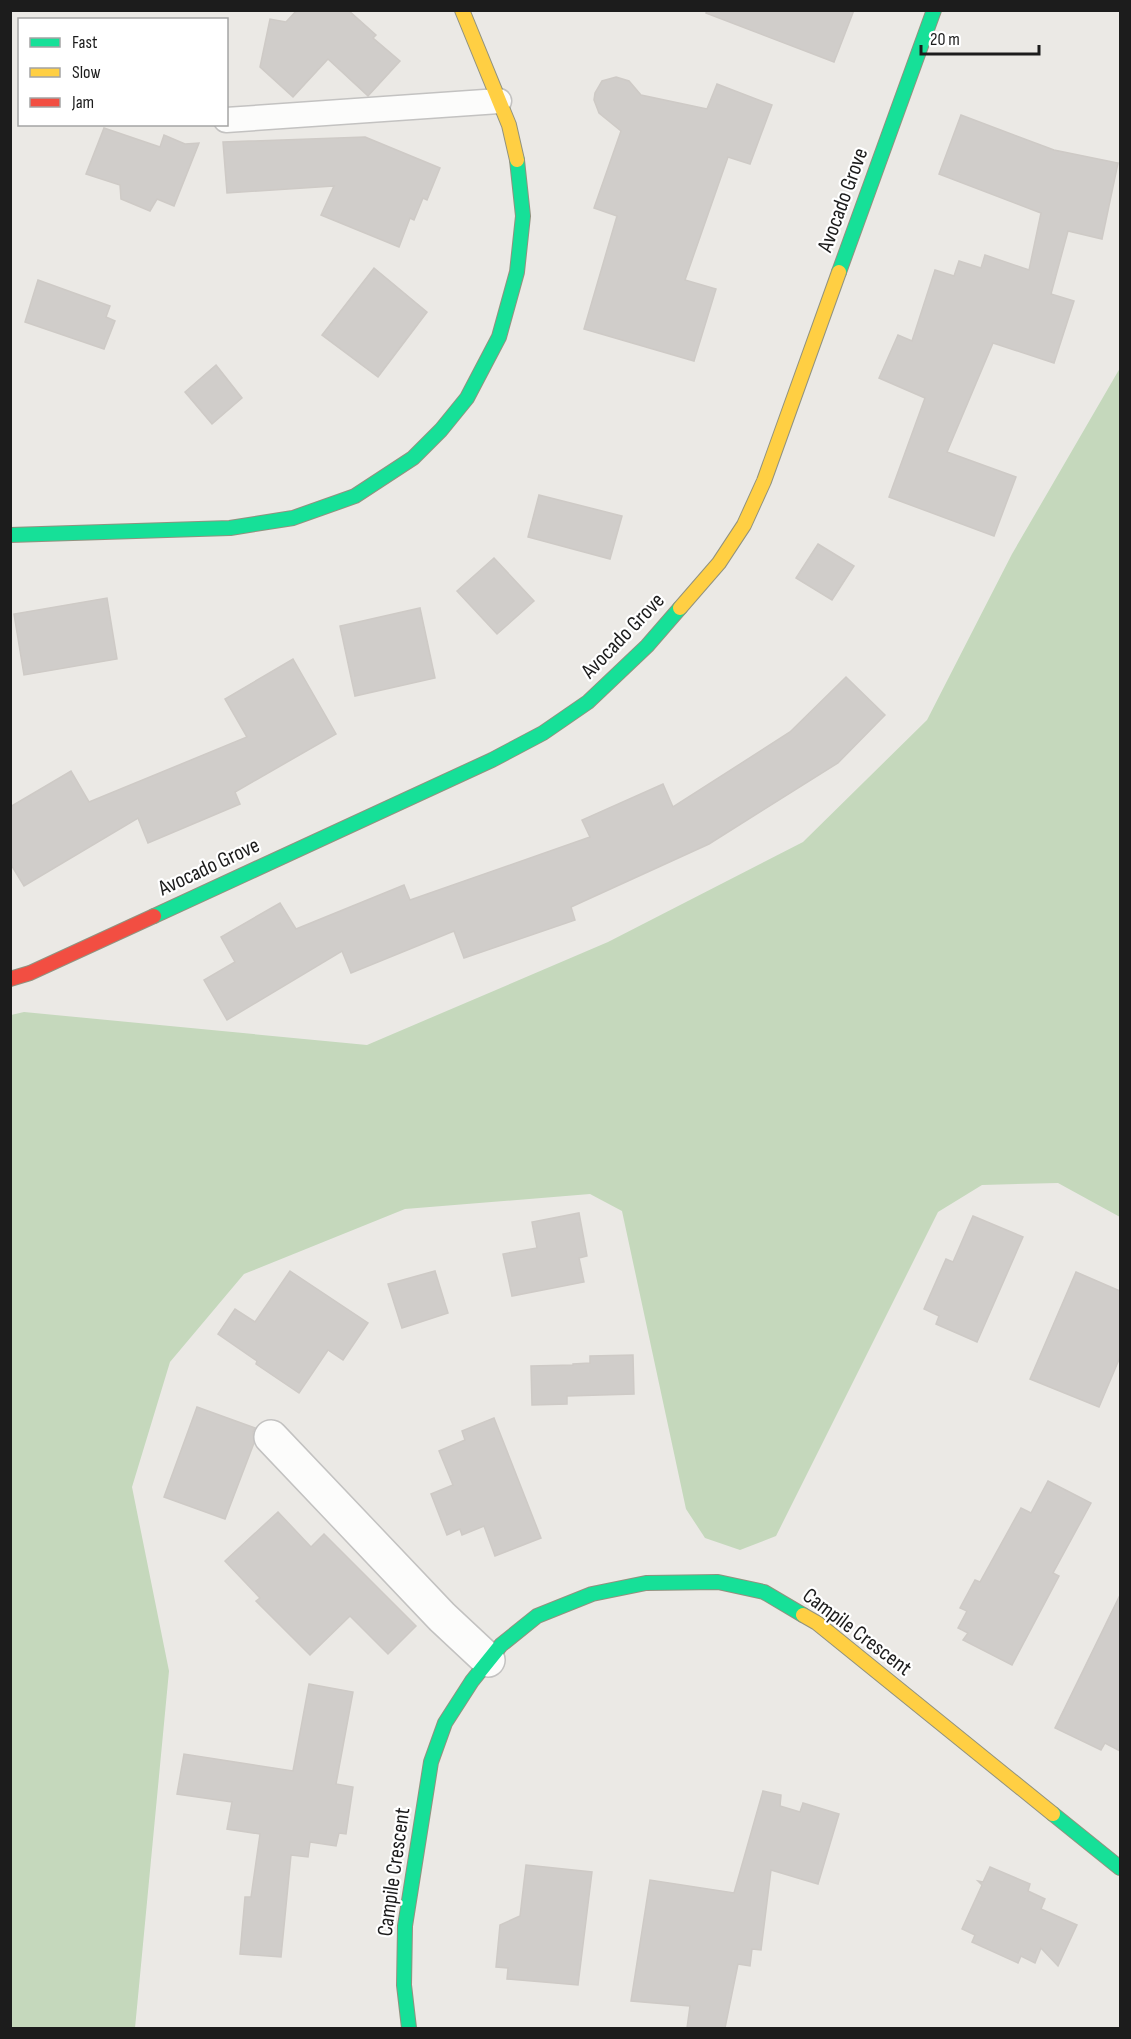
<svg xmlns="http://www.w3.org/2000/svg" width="1131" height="2039" font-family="'Sofia Sans Condensed',sans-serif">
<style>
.forest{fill:#c5d8bc}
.building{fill:#d0cdca;stroke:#cecac6;stroke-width:1.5}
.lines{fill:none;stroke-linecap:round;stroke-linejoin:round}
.lane-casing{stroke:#c3c2c1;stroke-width:27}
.street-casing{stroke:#c3c2c1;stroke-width:36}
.fast-casing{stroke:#91927f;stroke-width:16}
.slow-casing{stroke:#91927f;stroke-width:16}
.jam-casing{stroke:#91927f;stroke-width:16}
.lane{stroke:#fcfcfb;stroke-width:24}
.street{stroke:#fcfcfb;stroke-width:33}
.fast{stroke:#16e098;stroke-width:14}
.slow{stroke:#ffcf43;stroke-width:14}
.jam{stroke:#f24e42;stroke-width:14}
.labels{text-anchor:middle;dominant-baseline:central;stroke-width:4.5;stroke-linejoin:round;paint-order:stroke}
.street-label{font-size:22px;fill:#1c1c1c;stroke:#fff}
</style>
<rect width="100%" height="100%" fill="#ebe9e5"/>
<path class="forest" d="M 1120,368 L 1120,1217 L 1058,1183 L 982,1185 L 938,1212 L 776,1536 L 740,1550 L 705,1538 L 686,1509 L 622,1211 L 590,1194 L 405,1209 L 244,1274 L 170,1362 L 132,1487 L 169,1671 L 135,2028 L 11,2028 L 11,1015 L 24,1012 L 367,1045 L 608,942 L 803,842 L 927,720 L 1012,554 Z"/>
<g class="building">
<path d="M 297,10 L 348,10 L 376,35 L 373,38 L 400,61 L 368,96 L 328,59 L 293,97 L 260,67 L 270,19 L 286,22 Z"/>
<path d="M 707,10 L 854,10 L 834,62 L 706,13 Z"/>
<path d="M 616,77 L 629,81 L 641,95 L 707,109 L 717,84 L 772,105 L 750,164 L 728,157 L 685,280 L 716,289 L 694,361 L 584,329 L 617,216 L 594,208 L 621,131 L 599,113 L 594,100 L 595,93 L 602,81 Z"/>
<path d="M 961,115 L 1054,150 L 1118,163 L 1102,239 L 1068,231 L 1051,294 L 1074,301 L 1054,363 L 993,343 L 947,452 L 1016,477 L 994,536 L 889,497 L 925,398 L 879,378 L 898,335 L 912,341 L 935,270 L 954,276 L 959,261 L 981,268 L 985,255 L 1029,270 L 1041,213 L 939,174 Z"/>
<path d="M 104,128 L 160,147 L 164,135 L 185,144 L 199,143 L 174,206 L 157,199 L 150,211 L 121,199 L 120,185 L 86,174 Z"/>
<path d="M 365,137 L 440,168 L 427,200 L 423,198 L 414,220 L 410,218 L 399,247 L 321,215 L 334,186 L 227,193 L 223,142 Z"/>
<path d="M 374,268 L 427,312 L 378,377 L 322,335 Z"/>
<path d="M 38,280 L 110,306 L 106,317 L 115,321 L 104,349 L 25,322 Z"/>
<path d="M 216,365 L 242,398 L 212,424 L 185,392 Z"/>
<path d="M 539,495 L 622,516 L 610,559 L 528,537 Z"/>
<path d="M 818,544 L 854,566 L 832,600 L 796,578 Z"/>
<path d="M 494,558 L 534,601 L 497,634 L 457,591 Z"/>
<path d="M 107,598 L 117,659 L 24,675 L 14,614 Z"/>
<path d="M 420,608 L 435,678 L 355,696 L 340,626 Z"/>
<path d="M 293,659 L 336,734 L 235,792 L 240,804 L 148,843 L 138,818 L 24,886 L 10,863 L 10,807 L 71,771 L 89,802 L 247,737 L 225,699 Z"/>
<path d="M 846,677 L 885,715 L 838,763 L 709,844 L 571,907 L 575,920 L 464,958 L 454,931 L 351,973 L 342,951 L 227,1020 L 204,980 L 235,962 L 221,937 L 280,903 L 296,929 L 404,885 L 410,900 L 590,837 L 582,820 L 663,784 L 673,807 L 790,732 Z"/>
<path d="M 579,1213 L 587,1256 L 579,1258 L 584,1282 L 512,1296 L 503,1254 L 537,1248 L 532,1222 Z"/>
<path d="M 973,1216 L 1023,1237 L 977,1342 L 936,1324 L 939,1316 L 924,1309 L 946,1259 L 953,1262 Z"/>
<path d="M 290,1271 L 368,1323 L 343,1360 L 328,1350 L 299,1393 L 256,1364 L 257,1361 L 218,1334 L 235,1309 L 255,1322 Z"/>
<path d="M 435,1271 L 448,1313 L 402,1328 L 388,1284 Z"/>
<path d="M 1076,1272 L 1120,1291 L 1120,1357 L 1099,1407 L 1030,1379 Z"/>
<path d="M 633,1355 L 634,1394 L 567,1396 L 567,1404 L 532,1405 L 531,1366 L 573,1365 L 573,1364 L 590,1363 L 590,1356 Z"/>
<path d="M 197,1407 L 255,1428 L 253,1432 L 254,1443 L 225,1519 L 164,1497 Z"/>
<path d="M 494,1418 L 541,1538 L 495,1556 L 484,1526 L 462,1535 L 460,1529 L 447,1535 L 431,1494 L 453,1485 L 439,1451 L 465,1440 L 462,1431 Z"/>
<path d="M 1048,1481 L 1091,1503 L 1053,1573 L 1059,1576 L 1012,1665 L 963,1640 L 968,1633 L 958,1628 L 967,1611 L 960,1608 L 975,1580 L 980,1582 L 1021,1508 L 1031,1513 Z"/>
<path d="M 278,1512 L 311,1547 L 324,1534 L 416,1626 L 388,1654 L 350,1616 L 310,1655 L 256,1601 L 260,1598 L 225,1561 Z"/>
<path d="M 1120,1595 L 1120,1751 L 1105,1743 L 1101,1750 L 1055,1728 Z"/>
<path d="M 309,1684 L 353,1692 L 336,1784 L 353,1787 L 346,1834 L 339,1833 L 336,1846 L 310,1842 L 308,1857 L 291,1855 L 281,1957 L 240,1954 L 245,1897 L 251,1897 L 260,1834 L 227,1829 L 232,1802 L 177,1794 L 184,1754 L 293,1771 Z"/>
<path d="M 763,1791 L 781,1795 L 780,1806 L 800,1812 L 803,1803 L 839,1814 L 818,1884 L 771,1870 L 761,1950 L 752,1949 L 750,1966 L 738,1964 L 725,2028 L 687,2028 L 690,2006 L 631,2001 L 650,1880 L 734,1893 Z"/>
<path d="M 526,1865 L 592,1872 L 578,1985 L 507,1979 L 508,1968 L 496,1967 L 500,1925 L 520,1916 Z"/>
<path d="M 990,1867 L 1030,1884 L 1028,1891 L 1045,1899 L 1041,1909 L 1077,1925 L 1058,1966 L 1041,1948 L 1035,1963 L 1021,1956 L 1018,1963 L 972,1942 L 975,1935 L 962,1929 L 982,1885 L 978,1881 L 983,1882 Z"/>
</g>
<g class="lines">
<defs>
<path id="lane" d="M 226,120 L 499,101"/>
<path id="street" d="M 271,1437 L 442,1617 L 488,1660"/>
<g id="fast">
<path d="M 839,272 L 934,10"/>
<path d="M 10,535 L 230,528 L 293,518 L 355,496 L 413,458 L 441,430 L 467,398 L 499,337 L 517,272 L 523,216 L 517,160"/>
<path d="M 154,916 L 492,760 L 543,733 L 588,702 L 647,646 L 680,608"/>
<path d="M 1053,1814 L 1120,1868"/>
<path d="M 409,2028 L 404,1985 L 405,1926 L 431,1762 L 445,1723 L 472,1681 L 501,1645 L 537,1616 L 592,1594 L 646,1583 L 718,1582 L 764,1592 L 803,1615"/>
</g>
<g id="slow">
<path d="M 462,10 L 509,125 L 517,160"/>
<path d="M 680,608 L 719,563 L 744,525 L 764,481 L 839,272"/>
<path d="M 803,1615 L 817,1623 L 1053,1814"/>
</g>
<path id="jam" d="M 10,979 L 30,973 L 154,916"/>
</defs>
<use href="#lane" class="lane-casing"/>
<use href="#street" class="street-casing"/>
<use href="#fast" class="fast-casing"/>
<use href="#slow" class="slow-casing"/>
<use href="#jam" class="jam-casing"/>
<use href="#lane" class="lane"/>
<use href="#street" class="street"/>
<use href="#fast" class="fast"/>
<use href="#slow" class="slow"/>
<use href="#jam" class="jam"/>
</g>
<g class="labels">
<g class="street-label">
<text transform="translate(843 200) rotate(-70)">Avocado Grove</text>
<text transform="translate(623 636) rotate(-46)">Avocado Grove</text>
<text transform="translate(209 867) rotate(-25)">Avocado Grove</text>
<text transform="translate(857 1632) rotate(37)">Campile Crescent</text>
<text transform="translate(394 1872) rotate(-82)">Campile Crescent</text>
</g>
</g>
<rect width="1131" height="2039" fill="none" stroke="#1c1c1c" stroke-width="24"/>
<rect x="18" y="18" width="210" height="108" fill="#ffffff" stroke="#a4a4a4" stroke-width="1.5"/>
<rect x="30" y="38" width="30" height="9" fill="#16e098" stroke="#a4a4a4" stroke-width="1.5"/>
<text x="72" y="48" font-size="18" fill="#1c1c1c">Fast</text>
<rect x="30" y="68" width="30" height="9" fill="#ffcf43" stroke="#a4a4a4" stroke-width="1.5"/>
<text x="72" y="78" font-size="18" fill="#1c1c1c">Slow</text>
<rect x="30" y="98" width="30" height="9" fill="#f24e42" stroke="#a4a4a4" stroke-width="1.5"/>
<text x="72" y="108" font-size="18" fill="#1c1c1c">Jam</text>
<path d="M921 45v9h118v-9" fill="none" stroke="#1c1c1c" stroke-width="3"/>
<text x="930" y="45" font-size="18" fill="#1c1c1c" stroke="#ffffff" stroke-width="4.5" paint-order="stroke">20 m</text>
</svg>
